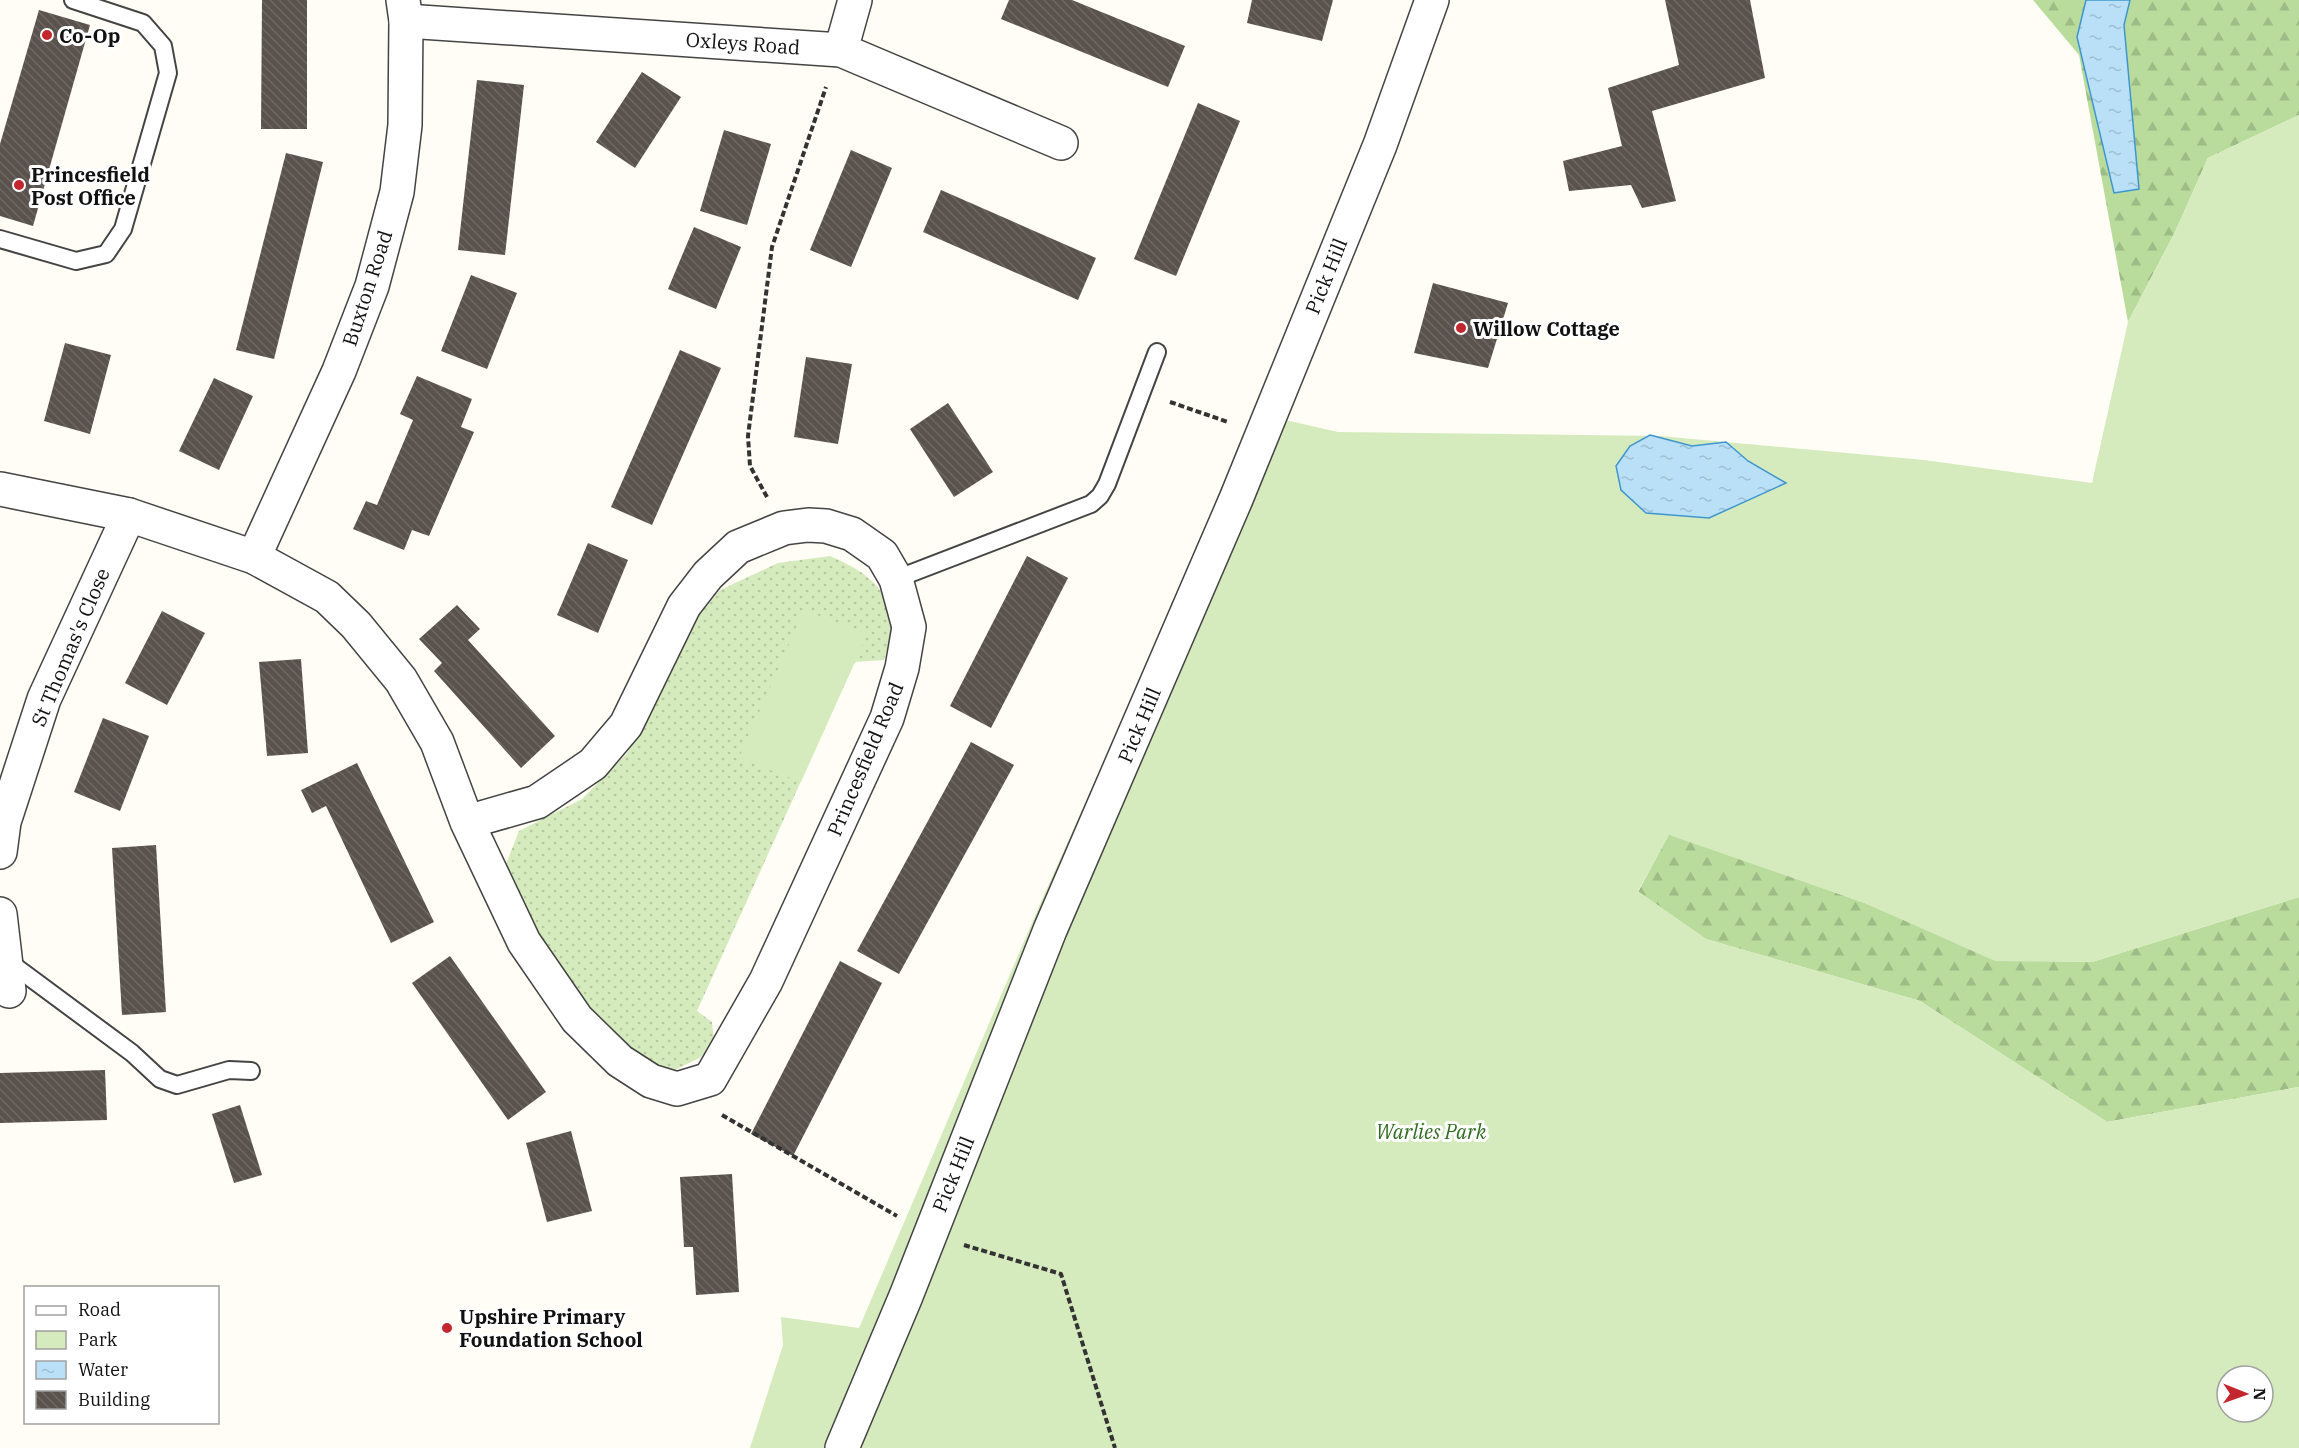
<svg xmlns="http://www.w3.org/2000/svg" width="2299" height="1448" font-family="'IBM Plex Serif',serif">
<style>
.grass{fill:url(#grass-dots)}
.forest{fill:url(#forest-firs)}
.park{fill:#d5ebbd;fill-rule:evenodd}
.water{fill:url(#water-ripples);stroke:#3f96cf;stroke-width:1.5}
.building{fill:url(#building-back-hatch)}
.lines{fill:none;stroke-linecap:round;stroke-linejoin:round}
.service-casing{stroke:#444;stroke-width:20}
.minor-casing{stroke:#444;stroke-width:36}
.path{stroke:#333;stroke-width:4;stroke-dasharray:6 3;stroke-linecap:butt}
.service{stroke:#fff;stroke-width:16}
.minor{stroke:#fff;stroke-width:33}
.poi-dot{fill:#c4262e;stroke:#fff;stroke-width:2}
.labels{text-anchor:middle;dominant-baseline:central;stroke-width:6;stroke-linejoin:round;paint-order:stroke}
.poi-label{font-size:20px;font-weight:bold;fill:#111;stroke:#fff;text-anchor:start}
.street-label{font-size:20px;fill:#111;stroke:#fff}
.park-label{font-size:20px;font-style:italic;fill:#2f6b1f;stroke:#fff}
</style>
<defs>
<pattern id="grass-dots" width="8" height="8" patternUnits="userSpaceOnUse" patternTransform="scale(1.5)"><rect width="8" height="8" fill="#d5ebbd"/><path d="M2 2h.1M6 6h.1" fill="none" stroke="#b6c8a1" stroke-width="1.8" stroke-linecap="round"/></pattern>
<pattern id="forest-firs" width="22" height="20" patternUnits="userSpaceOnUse" patternTransform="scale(1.5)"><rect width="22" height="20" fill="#b9dc9c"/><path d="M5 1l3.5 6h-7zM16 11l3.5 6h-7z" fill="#9ebc85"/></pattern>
<pattern id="water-ripples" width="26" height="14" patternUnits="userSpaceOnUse" patternTransform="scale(1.5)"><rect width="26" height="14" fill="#b9e0f7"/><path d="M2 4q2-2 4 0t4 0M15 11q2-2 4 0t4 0" fill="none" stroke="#9ebfd3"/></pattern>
<pattern id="building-back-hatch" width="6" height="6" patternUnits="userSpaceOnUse" patternTransform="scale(1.5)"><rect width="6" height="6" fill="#5a524d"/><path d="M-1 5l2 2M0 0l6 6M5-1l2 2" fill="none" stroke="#6d6662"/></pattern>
</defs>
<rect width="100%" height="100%" fill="#fffdf5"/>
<path class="grass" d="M 830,556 C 863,571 887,584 892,624 C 893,634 887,650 884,660 L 855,662 L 697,1011 L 712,1022 L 714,1041 L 701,1057 L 673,1071 L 654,1070 L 624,1055 L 534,938 L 504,869 L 519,831 L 582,799 L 628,752 L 694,622 L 720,590 L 778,563 Z"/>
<g class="forest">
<path d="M 2033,0 L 2299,0 L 2299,115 L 2208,158 L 2175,232 L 2128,322 L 2079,55 Z"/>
<path d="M 1669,834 L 1865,903 L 1995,960 L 2092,962 L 2299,897 L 2299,1087 L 2107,1122 L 1920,1001 L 1706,939 L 1638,892 Z"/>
</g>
<g class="park">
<path d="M 2299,115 L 2299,897 L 2092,962 L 1995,961 L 1865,903 L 1669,835 L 1638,891 L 1706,939 L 1920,1001 L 2107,1122 L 2299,1087 L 2299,1448 L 750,1448 L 783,1345 L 781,1317 L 859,1328 L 1040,904 L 1259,414 L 1338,432 L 1660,436 L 1924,460 L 2092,483 L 2128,322 L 2175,232 L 2208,158 ZM 2227,1376 L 2263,1376 L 2263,1412 L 2227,1412 Z"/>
<path d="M 804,610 L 867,634 L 801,782 L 739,758 Z"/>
</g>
<g class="water">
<path d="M 2086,0 L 2130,0 L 2124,25 L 2139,189 L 2114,193 L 2077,37 Z"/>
<path d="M 1650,435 L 1692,446 L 1726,442 L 1748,461 L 1786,483 L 1709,518 L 1646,513 L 1621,490 L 1616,466 L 1630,446 Z"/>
</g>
<g class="building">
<path d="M 262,0 L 307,0 L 307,129 L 261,129 Z"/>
<path d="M 1009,0 L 1072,0 L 1185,46 L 1168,87 L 1001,19 Z"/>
<path d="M 1252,0 L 1333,0 L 1322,41 L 1247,23 Z"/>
<path d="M 1665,0 L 1750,0 L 1765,78 L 1652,111 L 1676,201 L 1642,208 L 1631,185 L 1569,191 L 1563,161 L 1622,146 L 1608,88 L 1679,65 Z"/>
<path d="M 39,10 L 90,25 L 33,226 L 0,216 L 0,144 Z"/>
<path d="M 642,72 L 681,97 L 635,168 L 596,142 Z"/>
<path d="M 477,80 L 524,85 L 505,255 L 458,250 Z"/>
<path d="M 1198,103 L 1240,121 L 1176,276 L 1134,259 Z"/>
<path d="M 724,130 L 771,144 L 747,225 L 700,211 Z"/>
<path d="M 851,150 L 892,168 L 851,267 L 810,250 Z"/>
<path d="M 286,153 L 323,162 L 274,359 L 236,350 Z"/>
<path d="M 941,190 L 1096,258 L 1078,300 L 923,232 Z"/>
<path d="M 694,227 L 741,247 L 716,309 L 668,289 Z"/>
<path d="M 471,275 L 517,293 L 487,369 L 441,351 Z"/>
<path d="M 1433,283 L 1508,303 L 1488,368 L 1414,353 Z"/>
<path d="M 65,343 L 111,355 L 90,434 L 44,421 Z"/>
<path d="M 680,350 L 721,368 L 652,525 L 611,507 Z"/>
<path d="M 806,357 L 852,364 L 838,444 L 794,437 Z"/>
<path d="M 417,376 L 472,399 L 461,427 L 474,432 L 429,536 L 412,530 L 404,550 L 353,529 L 366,501 L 377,505 L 413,420 L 400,414 Z"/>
<path d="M 214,378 L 253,396 L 219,470 L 179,451 Z"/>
<path d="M 948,403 L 993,472 L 954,497 L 910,429 Z"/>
<path d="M 588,543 L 628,560 L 598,633 L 557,615 Z"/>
<path d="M 1027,556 L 1068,578 L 991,728 L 950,706 Z"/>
<path d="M 457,605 L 480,629 L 468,640 L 555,736 L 521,768 L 434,671 L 442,663 L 419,639 Z"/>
<path d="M 162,611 L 205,633 L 167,705 L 125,683 Z"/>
<path d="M 301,659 L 308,753 L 267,756 L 259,662 Z"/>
<path d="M 103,718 L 149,736 L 120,811 L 74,792 Z"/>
<path d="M 971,742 L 1014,765 L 899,974 L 857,951 Z"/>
<path d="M 357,763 L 434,922 L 391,943 L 326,806 L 312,813 L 301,790 Z"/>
<path d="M 156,845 L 166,1012 L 122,1015 L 112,848 Z"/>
<path d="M 450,956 L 546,1092 L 508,1120 L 412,983 Z"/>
<path d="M 840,961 L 882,983 L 793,1156 L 751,1134 Z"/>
<path d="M 105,1070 L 107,1120 L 0,1123 L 0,1073 Z"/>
<path d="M 240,1105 L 262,1175 L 234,1183 L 212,1114 Z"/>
<path d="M 571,1131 L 592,1211 L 547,1222 L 526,1143 Z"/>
<path d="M 732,1174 L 739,1292 L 696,1295 L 693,1247 L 684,1247 L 680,1177 Z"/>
</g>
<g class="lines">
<defs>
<g id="service">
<path d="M 0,239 L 76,261 L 106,254 L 123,229 L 168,73 L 163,46 L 143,23 L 73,0"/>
<path d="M 896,579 L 1091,504 L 1100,496 L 1107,484 L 1157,352"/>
<path d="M 5,959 L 132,1053 L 160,1079 L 177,1085 L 229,1070 L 251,1071"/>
</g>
<g id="minor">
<path d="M 406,21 L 841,50 L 1061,143"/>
<path d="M 841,50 L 855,0"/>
<path d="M 0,489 L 129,515 L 254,557 L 327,597 L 356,625 L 401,680 L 437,742 L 467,822 L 524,942 L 577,1019 L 620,1061 L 651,1081 L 677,1089 L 710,1079 L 766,981 L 887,718 L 902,668 L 909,627 L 896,579 L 882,555 L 852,534 L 826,526 L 808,525 L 784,528 L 738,547 L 708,575 L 684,606 L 626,725 L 593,764 L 537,802 L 467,822"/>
<path d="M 254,557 L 339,371 L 372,286 L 397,192 L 405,125 L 406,21 L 403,0"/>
<path d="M 0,852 L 4,822 L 44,699 L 129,515"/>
<path d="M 0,914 L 9,991"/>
<path d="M 842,1448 L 906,1296 L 1050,930 L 1236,499 L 1380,145 L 1432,0"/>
</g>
</defs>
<use href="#service" class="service-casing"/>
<use href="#minor" class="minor-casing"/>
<g class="path">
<path d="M 1170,402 L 1228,422"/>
<path d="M 767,497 L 750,466 L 748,436 L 772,247 L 826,87"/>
<path d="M 722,1115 L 897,1216"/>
<path d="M 964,1245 L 1061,1274 L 1115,1448"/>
</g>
<use href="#service" class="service"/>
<use href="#minor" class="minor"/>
</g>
<g class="poi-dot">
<circle cx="47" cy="35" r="6"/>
<circle cx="19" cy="185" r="6"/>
<circle cx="1461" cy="328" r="6"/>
<circle cx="447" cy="1328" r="6"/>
</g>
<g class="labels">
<g class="poi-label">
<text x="59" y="35">Co-Op</text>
<text x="31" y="174">Princesfield<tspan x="31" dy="23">Post Office</tspan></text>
<text x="1473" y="328">Willow Cottage</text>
<text x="459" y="1316">Upshire Primary<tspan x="459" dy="23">Foundation School</tspan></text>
</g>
<g class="street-label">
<text transform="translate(743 43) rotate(4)">Oxleys Road</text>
<text transform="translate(1326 276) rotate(-68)">Pick Hill</text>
<text transform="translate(367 288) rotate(-72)">Buxton Road</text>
<text transform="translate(70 647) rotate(-67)">St Thomas's Close</text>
<text transform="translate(1139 725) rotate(-67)">Pick Hill</text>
<text transform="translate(865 759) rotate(-67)">Princesfield Road</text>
<text transform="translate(953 1174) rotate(-68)">Pick Hill</text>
</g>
<g class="park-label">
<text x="1431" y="1131">Warlies Park</text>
</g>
</g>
<rect x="24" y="1286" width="195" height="138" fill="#ffffff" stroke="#a0a0a0" stroke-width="1.5"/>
<rect x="36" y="1306" width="30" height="9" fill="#ffffff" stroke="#a0a0a0" stroke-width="1.5"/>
<text x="78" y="1316" font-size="18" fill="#111111">Road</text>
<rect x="36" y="1331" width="30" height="18" fill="#d5ebbd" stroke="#a0a0a0" stroke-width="1.5"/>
<text x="78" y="1346" font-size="18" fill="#111111">Park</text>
<rect x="36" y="1361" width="30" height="18" fill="url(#water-ripples)" stroke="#a0a0a0" stroke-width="1.5"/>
<text x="78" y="1376" font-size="18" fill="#111111">Water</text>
<rect x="36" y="1391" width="30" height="18" fill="url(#building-back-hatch)" stroke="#a0a0a0" stroke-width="1.5"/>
<text x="78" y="1406" font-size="18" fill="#111111">Building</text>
<g transform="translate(2245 1394) rotate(91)"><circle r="28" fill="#ffffff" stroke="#a0a0a0" stroke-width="1.5"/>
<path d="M0-4.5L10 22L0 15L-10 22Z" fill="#c4262e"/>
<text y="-9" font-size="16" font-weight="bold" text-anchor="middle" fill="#111111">N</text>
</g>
</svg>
